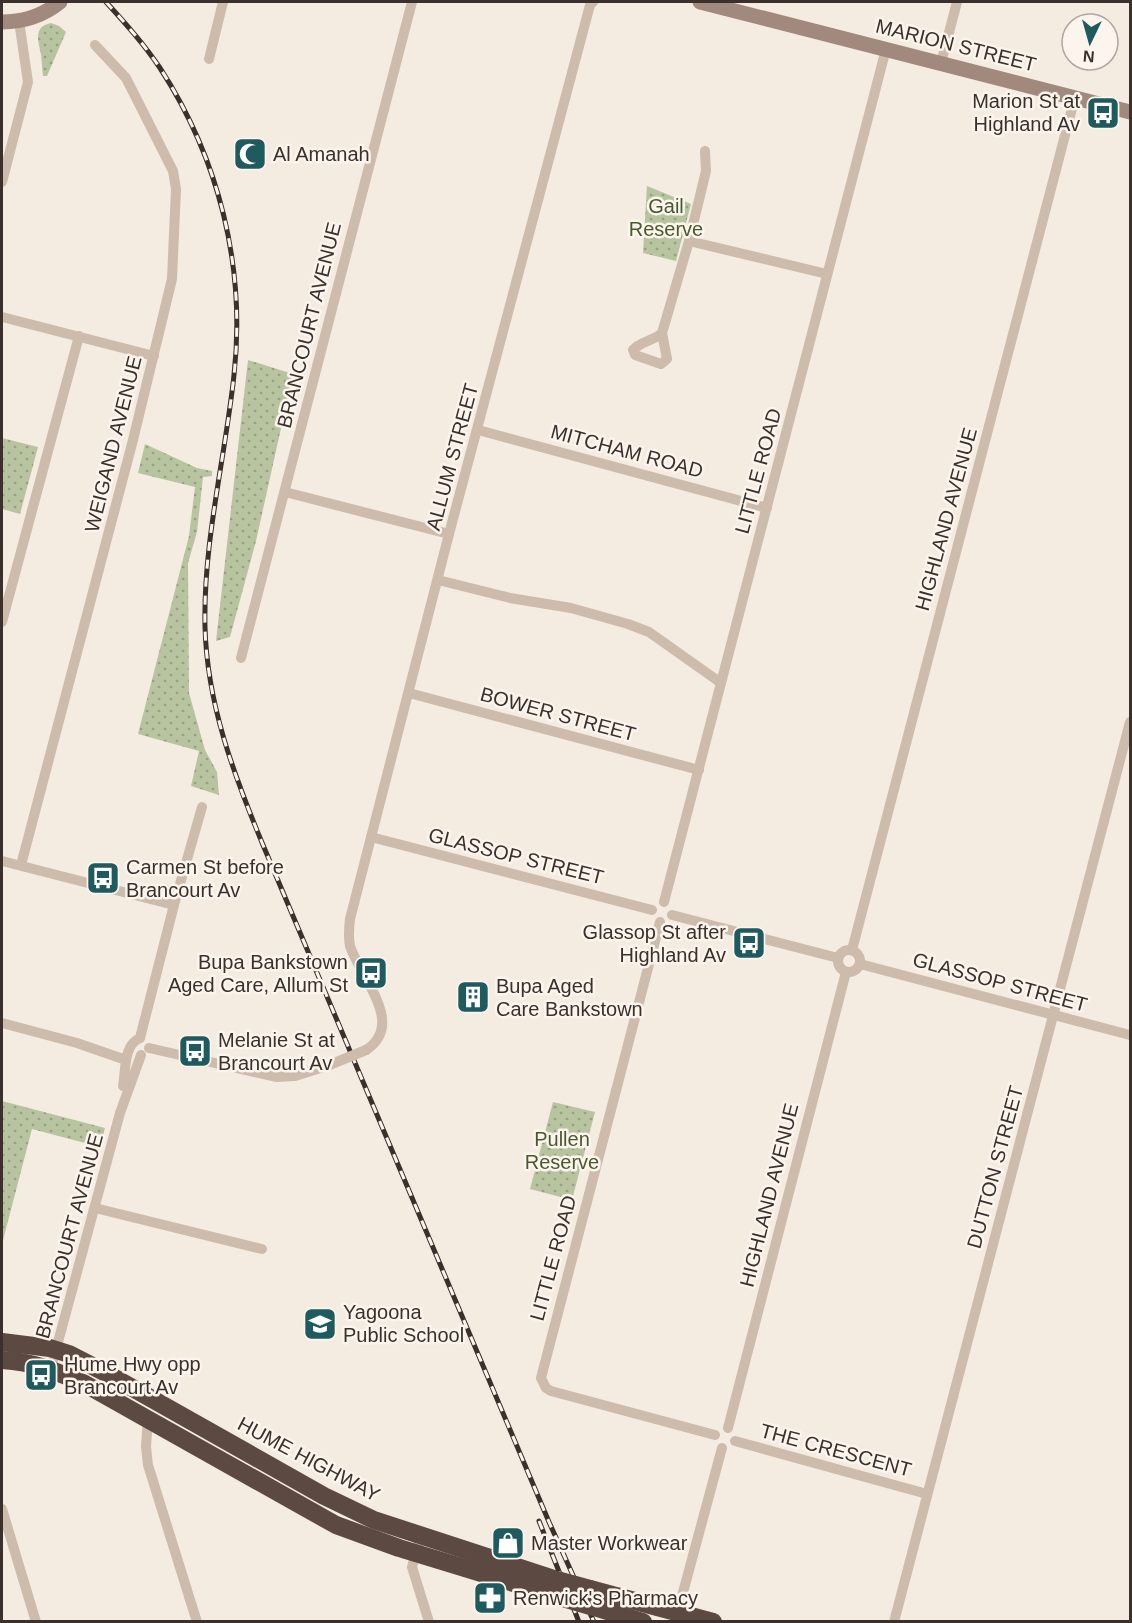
<svg xmlns="http://www.w3.org/2000/svg" width="1132" height="1623" font-family="Arial,sans-serif">
<style>
.green{fill:url(#green-dots)}
.lines{fill:none;stroke-linecap:round;stroke-linejoin:round}
.street{stroke:#cdbbac;stroke-width:10}
.secondary{stroke:#a18a7d;stroke-width:15}
.highway{stroke:#5c4a42;stroke-width:18}
.rail-casing{stroke:#3b302b;stroke-width:5}
.rail{stroke:#fbf5ee;stroke-width:3;stroke-dasharray:9;stroke-linecap:butt}
.street-bridge{stroke:#cdbbac;stroke-width:10}
.highway-bridge{stroke:#5c4a42;stroke-width:18}
.labels{text-anchor:middle;dominant-baseline:central;stroke-width:5;stroke-linejoin:round;paint-order:stroke}
.street-label{font-size:20px;fill:#3b302b;stroke:#fbf5ee}
.poi-label{font-size:20px;fill:#3b302b;stroke:#fbf5ee;text-anchor:start}
.park-label{font-size:20px;fill:#4a5a2e;stroke:#fbf5ee}
</style>
<defs>
<pattern id="green-dots" width="8" height="8" patternUnits="userSpaceOnUse" patternTransform="scale(1.5)"><rect width="8" height="8" fill="#b8c4a0"/><path d="M2 2h.1M6 6h.1" fill="none" stroke="#97a083" stroke-width="1.8" stroke-linecap="round"/></pattern>
</defs>
<rect width="100%" height="100%" fill="#f4ebe1"/>
<g class="green">
<path d="M 51,23 L 59,26 L 66,32 L 47,76 L 43,76 C 42,69 42,62 41,55 C 39,42 32,27 51,23 Z"/>
<path d="M 647,186 L 691,204 L 676,261 L 643,253 Z"/>
<path d="M 248,360 L 293,374 L 256,541 L 230,637 L 216,641 Z"/>
<path d="M 2,438 L 38,447 L 20,514 L 2,509 Z"/>
<path d="M 145,444 L 197,468 L 212,471 L 212,476 L 203,477 L 197,532 L 188,563 L 189,693 L 205,750 L 217,772 L 219,795 L 191,786 L 199,751 L 138,734 L 189,536 L 195,487 L 138,473 Z"/>
<path d="M 2,1101 L 105,1128 L 100,1147 L 32,1129 L 2,1244 Z"/>
<path d="M 553,1102 L 595,1112 L 572,1200 L 530,1189 Z"/>
</g>
<g class="lines">
<g class="street">
<path d="M 209,59 L 223,2"/>
<path d="M 941,63 L 957,2"/>
<path d="M 2,182 L 28,82 L 19,21"/>
<path d="M 689,241 L 827,274"/>
<path d="M 2,317 L 154,356"/>
<path d="M 662,333 C 653,341 639,342 633,350 L 635,355 L 661,364 L 667,359 L 662,333 L 689,241 L 706,171 L 705,151"/>
<path d="M 478,430 L 767,508"/>
<path d="M 285,492 L 449,534"/>
<path d="M 438,580 L 510,598 L 571,608 L 628,624 L 649,632 L 721,683"/>
<path d="M 2,622 L 79,336"/>
<path d="M 241,658 L 412,2"/>
<path d="M 409,693 L 699,770"/>
<path d="M 371,837 L 652,910"/>
<path d="M 2,861 L 174,905"/>
<path d="M 21,865 L 133,440 L 172,279 L 176,189 L 173,171 L 126,78 L 95,45"/>
<path d="M 664,902 L 886,49"/>
<path d="M 672,915 L 838,958"/>
<path d="M 660,922 L 541,1378 L 546,1388 L 551,1391 L 715,1435"/>
<circle cx="849" cy="961" r="11"/>
<path d="M 852,950 L 1075,97"/>
<path d="M 860,964 L 1130,1035"/>
<path d="M 2,1023 L 77,1043 L 126,1060"/>
<path d="M 140,1038 L 174,905 L 202,807"/>
<path d="M 149,1048 L 276,1077 L 295,1076 L 327,1066"/>
<path d="M 366,1050 C 406,1024 361,979 350,946 C 348,937 349,928 350,919 L 449,534 L 590,5 L 593,2"/>
<path d="M 123,1086 C 126,1071 123,1045 140,1038"/>
<path d="M 95,1208 L 262,1249"/>
<path d="M 51,1368 L 120,1113 L 141,1055"/>
<path d="M 148,1418 L 146,1447 L 148,1465 L 197,1622"/>
<path d="M 728,1428 L 846,972"/>
<path d="M 735,1441 L 927,1494"/>
<path d="M 2,1509 L 36,1622"/>
<path d="M 421,1535 L 412,1567 L 429,1622"/>
<path d="M 675,1622 L 722,1448"/>
<path d="M 894,1622 L 1130,722"/>
</g>
<g class="secondary">
<path d="M 700,2 L 1130,112"/>
<path d="M 2,22 C 23,22 44,15 60,2"/>
</g>
<g class="highway">
<path d="M 2,1342 L 50,1348 L 69,1354 L 106,1373 L 324,1496 L 374,1520 L 557,1580"/>
<path d="M 2,1360 C 34,1362 56,1371 85,1384 L 336,1525 L 399,1548 L 563,1598"/>
<path d="M 590,1589 L 713,1622"/>
<path d="M 594,1607 L 643,1622"/>
</g>
<defs>
<g id="rail">
<path d="M 106,2 C 125,23 144,44 160,68 C 219,159 246,267 234,375 C 225,459 203,542 205,627 C 207,704 234,775 263,845 L 549,1522 L 594,1622"/>
<path d="M 539,1521 L 579,1622"/>
</g>
</defs>
<use href="#rail" class="rail-casing"/>
<use href="#rail" class="rail"/>
<path class="street-bridge" d="M 327,1066 L 366,1050"/>
<g class="highway-bridge">
<path d="M 557,1580 L 590,1589"/>
<path d="M 563,1598 L 594,1607"/>
</g>
</g>
<defs>
<symbol id="bus-square" viewBox="-11 -11 22 22"><rect x="-9" y="-9" width="18" height="18" rx="4" fill="#1f5a5e" stroke="#fbf5ee"/><path d="M-5-6H5V4H4V6H2V4H-2V6H-4V4H-5ZM-3.5-4V0h7V-4ZM-3.5 1.2v1.5H-2V1.2ZM2 1.2v1.5H3.5V1.2Z" fill="#fff"/></symbol>
<symbol id="mosque-square" viewBox="-11 -11 22 22"><rect x="-9" y="-9" width="18" height="18" rx="4" fill="#1f5a5e" stroke="#fbf5ee"/><path d="M3.5-4.9A6 6 0 1 0 3.5 4.9A5 5 0 1 1 3.5-4.9Z" fill="#fff"/></symbol>
<symbol id="building-square" viewBox="-11 -11 22 22"><rect x="-9" y="-9" width="18" height="18" rx="4" fill="#1f5a5e" stroke="#fbf5ee"/><path d="M-4-6H4V6H1V3H-1V6H-4ZM-2.5-4.3h1.7v1.8h-1.7ZM.8-4.3h1.7v1.8H.8ZM-2.5-1h1.7V.8h-1.7ZM.8-1h1.7V.8H.8Z" fill="#fff"/></symbol>
<symbol id="school-square" viewBox="-11 -11 22 22"><rect x="-9" y="-9" width="18" height="18" rx="4" fill="#1f5a5e" stroke="#fbf5ee"/><path d="M0-5L7-2L0 1L-7-2ZM-4 1L0 2.5L4 1V4Q0 6-4 4Z" fill="#fff"/></symbol>
<symbol id="shop-square" viewBox="-11 -11 22 22"><rect x="-9" y="-9" width="18" height="18" rx="4" fill="#1f5a5e" stroke="#fbf5ee"/><path d="M-5-2.5h2.3a2.7 3.5 0 0 1 5.4 0H5L5.5 6h-11ZM-1.5-2.5h3a1.5 2.3 0 0 0-3 0Z" fill="#fff"/></symbol>
<symbol id="pharmacy-square" viewBox="-11 -11 22 22"><rect x="-9" y="-9" width="18" height="18" rx="4" fill="#1f5a5e" stroke="#fbf5ee"/><path d="M-2-6h4v4h4v4h-4v4h-4v-4h-4v-4h4Z" fill="#fff"/></symbol>
</defs>
<g fill-rule="evenodd">
<use href="#bus-square" x="1084" y="94" width="38" height="38"/>
<use href="#mosque-square" x="231" y="135" width="38" height="38"/>
<use href="#bus-square" x="84" y="859" width="38" height="38"/>
<use href="#bus-square" x="730" y="924" width="38" height="38"/>
<use href="#bus-square" x="352" y="954" width="38" height="38"/>
<use href="#building-square" x="454" y="978" width="38" height="38"/>
<use href="#bus-square" x="176" y="1032" width="38" height="38"/>
<use href="#school-square" x="301" y="1305" width="38" height="38"/>
<use href="#bus-square" x="22" y="1356" width="38" height="38"/>
<use href="#shop-square" x="489" y="1524" width="38" height="38"/>
<use href="#pharmacy-square" x="471" y="1579" width="38" height="38"/>
</g>
<g class="labels">
<g class="street-label">
<text transform="translate(956 45) rotate(14)">MARION STREET</text>
<text transform="translate(309 325) rotate(-76)">BRANCOURT AVENUE</text>
<text transform="translate(113 444) rotate(-76)">WEIGAND AVENUE</text>
<text transform="translate(627 451) rotate(15)">MITCHAM ROAD</text>
<text transform="translate(452 457) rotate(-75)">ALLUM STREET</text>
<text transform="translate(758 471) rotate(-75)">LITTLE ROAD</text>
<text transform="translate(946 519) rotate(-75)">HIGHLAND AVENUE</text>
<text transform="translate(558 714) rotate(15)">BOWER STREET</text>
<text transform="translate(516 856) rotate(14)">GLASSOP STREET</text>
<text transform="translate(1000 982) rotate(15)">GLASSOP STREET</text>
<text transform="translate(995 1167) rotate(-75)">DUTTON STREET</text>
<text transform="translate(769 1195) rotate(-76)">HIGHLAND AVENUE</text>
<text transform="translate(69 1236) rotate(-75)">BRANCOURT AVENUE</text>
<text transform="translate(553 1258) rotate(-75)">LITTLE ROAD</text>
<text transform="translate(836 1450) rotate(15)">THE CRESCENT</text>
<text transform="translate(309 1459) rotate(28)">HUME HIGHWAY</text>
</g>
<g class="poi-label">
<text x="1080" y="101" text-anchor="end">Marion St at<tspan x="1080" dy="23">Highland Av</tspan></text>
<text x="273" y="154">Al Amanah</text>
<text x="126" y="867">Carmen St before<tspan x="126" dy="23">Brancourt Av</tspan></text>
<text x="726" y="932" text-anchor="end">Glassop St after<tspan x="726" dy="23">Highland Av</tspan></text>
<text x="348" y="962" text-anchor="end">Bupa Bankstown<tspan x="348" dy="23">Aged Care, Allum St</tspan></text>
<text x="496" y="986">Bupa Aged<tspan x="496" dy="23">Care Bankstown</tspan></text>
<text x="218" y="1040">Melanie St at<tspan x="218" dy="23">Brancourt Av</tspan></text>
<text x="343" y="1312">Yagoona<tspan x="343" dy="23">Public School</tspan></text>
<text x="64" y="1364">Hume Hwy opp<tspan x="64" dy="23">Brancourt Av</tspan></text>
<text x="531" y="1543">Master Workwear</text>
<text x="513" y="1598">Renwick's Pharmacy</text>
</g>
<g class="park-label">
<text x="666" y="206">Gail<tspan x="666" dy="23">Reserve</tspan></text>
<text x="562" y="1139">Pullen<tspan x="562" dy="23">Reserve</tspan></text>
</g>
</g>
<rect width="1132" height="1623" fill="none" stroke="#3b302b" stroke-width="6"/>
<g transform="translate(1090 42) rotate(185)"><circle r="28" fill="#fbf5ee" stroke="#aea6a0" stroke-width="1.5"/>
<path d="M0-4.5L10 22L0 15L-10 22Z" fill="#1f5a5e"/>
<text y="-9" font-size="16" font-weight="bold" text-anchor="middle" fill="#3b302b">N</text>
</g>
</svg>
